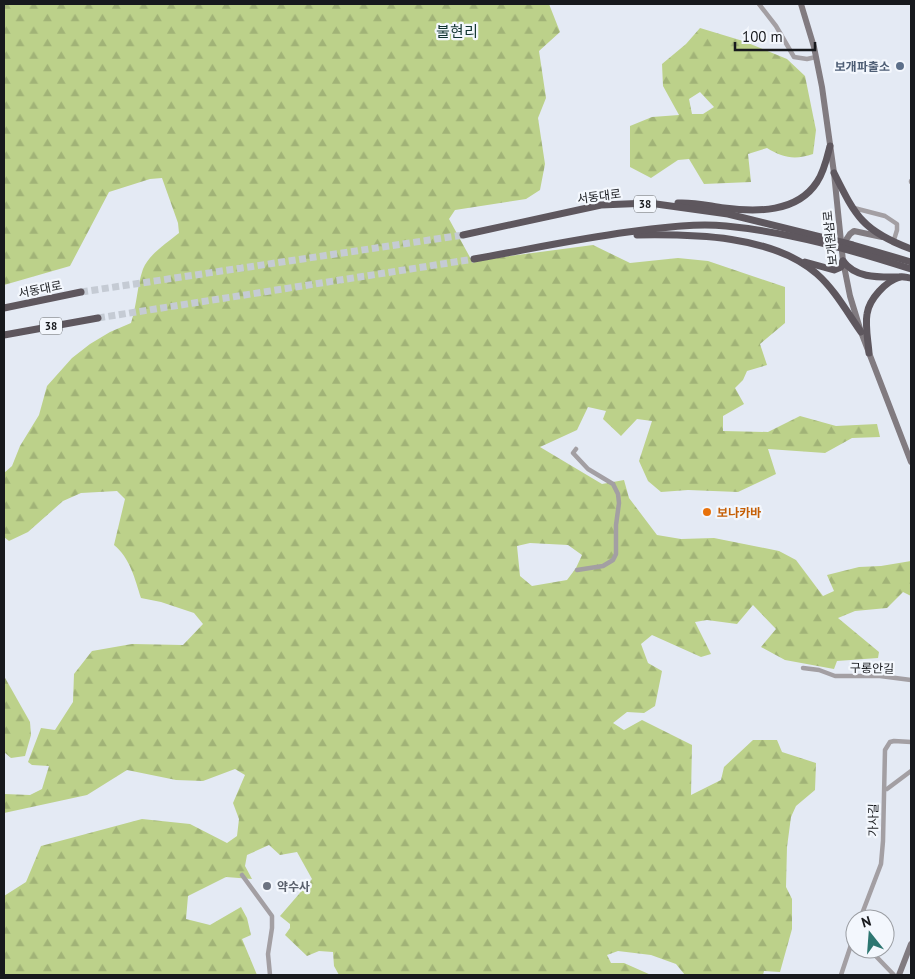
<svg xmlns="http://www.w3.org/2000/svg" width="915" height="979" font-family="'PT Sans','Noto Sans KR',sans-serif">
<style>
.forest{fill:url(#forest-firs);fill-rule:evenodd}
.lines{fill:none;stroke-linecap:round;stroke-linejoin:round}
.trunk-tunnel{stroke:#c5cbd4;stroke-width:7;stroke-dasharray:7 3.5;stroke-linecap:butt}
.minor{stroke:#a39fa3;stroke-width:4.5}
.secondary{stroke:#817b80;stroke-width:6}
.trunk{stroke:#5e575e;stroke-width:7}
.service-dot{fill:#5c6f8a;stroke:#f3f7fd;stroke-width:2}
.food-dot{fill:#e8710a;stroke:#f3f7fd;stroke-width:2}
.worship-dot{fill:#6b7280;stroke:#f3f7fd;stroke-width:2}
.labels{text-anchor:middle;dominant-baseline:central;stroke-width:4.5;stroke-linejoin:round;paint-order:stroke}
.shield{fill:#f3f7fd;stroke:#595c60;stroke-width:1}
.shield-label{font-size:11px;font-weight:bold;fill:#17191d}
.service-label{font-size:12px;font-weight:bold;fill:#4e5e75;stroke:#f3f7fd;text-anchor:end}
.street-label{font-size:12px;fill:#17191d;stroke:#f3f7fd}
.food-label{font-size:12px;font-weight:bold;fill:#c56008;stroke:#f3f7fd;text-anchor:start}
.worship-label{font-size:12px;font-weight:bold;fill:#5b616d;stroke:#f3f7fd;text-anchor:start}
.quarter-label{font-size:15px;fill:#123532;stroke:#f3f7fd}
</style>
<defs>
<pattern id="forest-firs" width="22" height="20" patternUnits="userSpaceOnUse" patternTransform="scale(1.25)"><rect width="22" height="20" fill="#bcd18a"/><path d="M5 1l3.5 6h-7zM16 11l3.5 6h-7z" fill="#a1b377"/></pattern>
</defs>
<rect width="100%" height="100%" fill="#e4eaf4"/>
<g class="forest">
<path d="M 4,4 L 549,4 L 560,32 L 539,51 L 546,98 L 538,118 L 545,164 L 540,190 L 526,199 L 455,210 L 449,219 L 472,261 L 593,245 L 630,263 L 678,258 L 708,261 L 785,287 L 785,323 L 760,344 L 767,365 L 747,371 L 743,380 L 735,388 L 744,404 L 723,416 L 723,431 L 768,432 L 800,416 L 836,426 L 877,424 L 880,437 L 852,438 L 825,453 L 768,449 L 776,474 L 738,492 L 688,490 L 661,492 L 648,481 L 639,461 L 652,421 L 637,419 L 621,436 L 603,419 L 606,411 L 588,407 L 577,430 L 540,447 L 602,484 L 624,480 L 629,498 L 657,535 L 681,539 L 714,538 L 779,551 L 796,560 L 823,596 L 834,591 L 827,575 L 859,567 L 881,566 L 911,561 L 911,596 L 903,592 L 887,608 L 855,611 L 838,618 L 879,652 L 878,658 L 837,661 L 834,669 L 785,660 L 761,647 L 776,629 L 753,605 L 737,624 L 707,620 L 695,622 L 711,654 L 701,657 L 652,635 L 641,644 L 648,663 L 662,671 L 655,706 L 644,713 L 627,712 L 613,723 L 624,730 L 642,720 L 692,745 L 691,795 L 721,780 L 724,767 L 753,740 L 777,740 L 782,752 L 816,763 L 815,790 L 796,806 L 791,817 L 787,847 L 786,887 L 792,899 L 792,929 L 780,972 L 764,971 L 763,975 L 685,975 L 676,964 L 651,955 L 618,951 L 607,955 L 611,963 L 624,963 L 651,975 L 339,975 L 334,966 L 333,952 L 319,951 L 307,956 L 285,935 L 290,928 L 290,924 L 280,916 L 312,879 L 297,852 L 280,855 L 269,845 L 247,855 L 245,866 L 252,879 L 226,877 L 188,896 L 186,919 L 210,925 L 241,907 L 247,918 L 251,935 L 242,939 L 257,975 L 4,975 L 4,896 L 26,882 L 41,846 L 142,819 L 190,824 L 227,843 L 237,836 L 239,819 L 233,803 L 245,775 L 235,769 L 203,781 L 176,780 L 127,770 L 87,795 L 4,813 L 4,794 L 30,795 L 42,789 L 49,766 L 32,765 L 28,762 L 41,728 L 55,730 L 73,702 L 74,674 L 92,651 L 132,644 L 183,645 L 203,624 L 194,613 L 161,602 L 141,598 C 135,579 130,558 114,545 L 125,499 L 117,491 L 81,493 L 63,501 L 28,532 L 9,541 L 4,537 L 4,473 L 12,466 L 20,446 L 39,415 L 47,386 L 72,358 L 90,344 L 110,332 L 131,323 C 137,305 137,286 143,269 C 149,254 167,243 179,233 L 178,223 L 162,178 L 150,179 L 109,192 L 70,266 L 4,285 ZM 530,543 L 568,545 L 582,555 L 576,568 L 567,580 L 532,586 L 520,576 L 517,546 Z"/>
<path d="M 700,28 L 743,41 L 787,59 L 805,76 L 816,130 L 813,154 C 795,160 783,158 767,148 L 748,154 L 751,182 L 704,184 L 689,159 L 678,160 L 651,178 L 630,167 L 630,126 L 652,117 L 679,115 L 663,86 L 662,64 L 686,44 ZM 700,92 L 714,107 L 703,114 L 692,114 L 689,99 Z"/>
<path d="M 4,676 L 30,722 L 31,735 L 25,756 L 11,758 L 4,752 Z"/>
</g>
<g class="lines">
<g class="trunk-tunnel">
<path d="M 81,292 L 463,235"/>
<path d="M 98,318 L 474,259"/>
</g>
<g class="minor">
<path d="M 759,4 L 776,26 L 794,57 L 807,59 L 816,57"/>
<path d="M 911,181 L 911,182"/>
<path d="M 854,208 L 885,216 L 897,224 L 897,230 L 893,243"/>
<path d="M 576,449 L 573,453 L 588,469 L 613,484 L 618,494 L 619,503 L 616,525 L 616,554 L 613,560 L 603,566 L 577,570"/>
<path d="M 803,668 L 819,670 L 835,676 L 880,676 L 911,680"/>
<path d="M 887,789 L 911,771"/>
<path d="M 242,875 L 272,916 L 272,928 L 268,954 L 270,975"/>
<path d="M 860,919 L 881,864 L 883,841 L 885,750 L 890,742 L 894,741 L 911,742"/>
<path d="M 869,949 L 894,975"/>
<path d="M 841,975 L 855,933"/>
</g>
<g class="secondary">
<path d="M 801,4 L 814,47 L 822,87 L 834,173 L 843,261 L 850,296 L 861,332 L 911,462"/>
<path d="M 842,246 L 850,234 L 854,231 L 882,237"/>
<path d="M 899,975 L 911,944"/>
</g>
<g class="trunk">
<path d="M 834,173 C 856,217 863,231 911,249"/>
<path d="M 678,203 C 694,202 709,206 724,208 C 756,212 797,213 817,182 C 824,172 827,158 830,146"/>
<path d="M 463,235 L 601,205 L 649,203 L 728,214 L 853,245 L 911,262"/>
<path d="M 637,235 C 693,234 773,235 817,274 C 835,290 847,312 861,332"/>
<path d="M 474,259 C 525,250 576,239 628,232 C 660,228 693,223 726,226 C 789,232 852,250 911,269"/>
<path d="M 843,261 C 856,279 880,277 900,277"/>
<path d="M 805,262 L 834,270 L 841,267 L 843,261"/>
<path d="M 4,308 L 81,292"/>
<path d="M 4,335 L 98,318"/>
<path d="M 869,353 C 868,340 865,326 867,314 C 869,299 886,281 900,277 C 903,276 908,278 911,278"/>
</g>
</g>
<circle class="service-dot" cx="900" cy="66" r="5"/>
<circle class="food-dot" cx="707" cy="512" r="5"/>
<circle class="worship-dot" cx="267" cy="886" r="5"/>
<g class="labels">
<g class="shield">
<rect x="634" y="195.5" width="22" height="17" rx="4"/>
<rect x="40" y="317.5" width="22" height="17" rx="4"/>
</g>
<g class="shield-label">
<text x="645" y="204">38</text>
<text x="51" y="326">38</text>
</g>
<g class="service-label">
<text x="890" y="66">보개파출소</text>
</g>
<g class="street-label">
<text transform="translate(599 196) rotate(-7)">서동대로</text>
<text transform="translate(830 238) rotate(-96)">보개원삼로</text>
<text transform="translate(40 289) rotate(-11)">서동대로</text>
<text transform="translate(872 668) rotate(1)">구롱안길</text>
<text transform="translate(873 820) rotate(-89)">가사길</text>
</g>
<g class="food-label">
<text x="717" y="512">보나카바</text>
</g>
<g class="worship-label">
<text x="277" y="886">약수사</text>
</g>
<g class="quarter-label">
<text x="457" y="31">불현리</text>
</g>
</g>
<rect width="915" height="979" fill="none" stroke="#17191d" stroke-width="10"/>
<g transform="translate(870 934) rotate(343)"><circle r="24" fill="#f3f7fd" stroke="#9b9ea3"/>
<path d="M0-4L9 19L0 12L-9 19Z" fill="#2d7671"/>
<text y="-8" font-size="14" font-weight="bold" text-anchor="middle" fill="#17191d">N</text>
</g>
<path d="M735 42v8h80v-8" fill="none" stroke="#17191d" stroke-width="2.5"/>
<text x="742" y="42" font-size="15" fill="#17191d" stroke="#f3f7fd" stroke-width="4" paint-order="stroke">100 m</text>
</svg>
